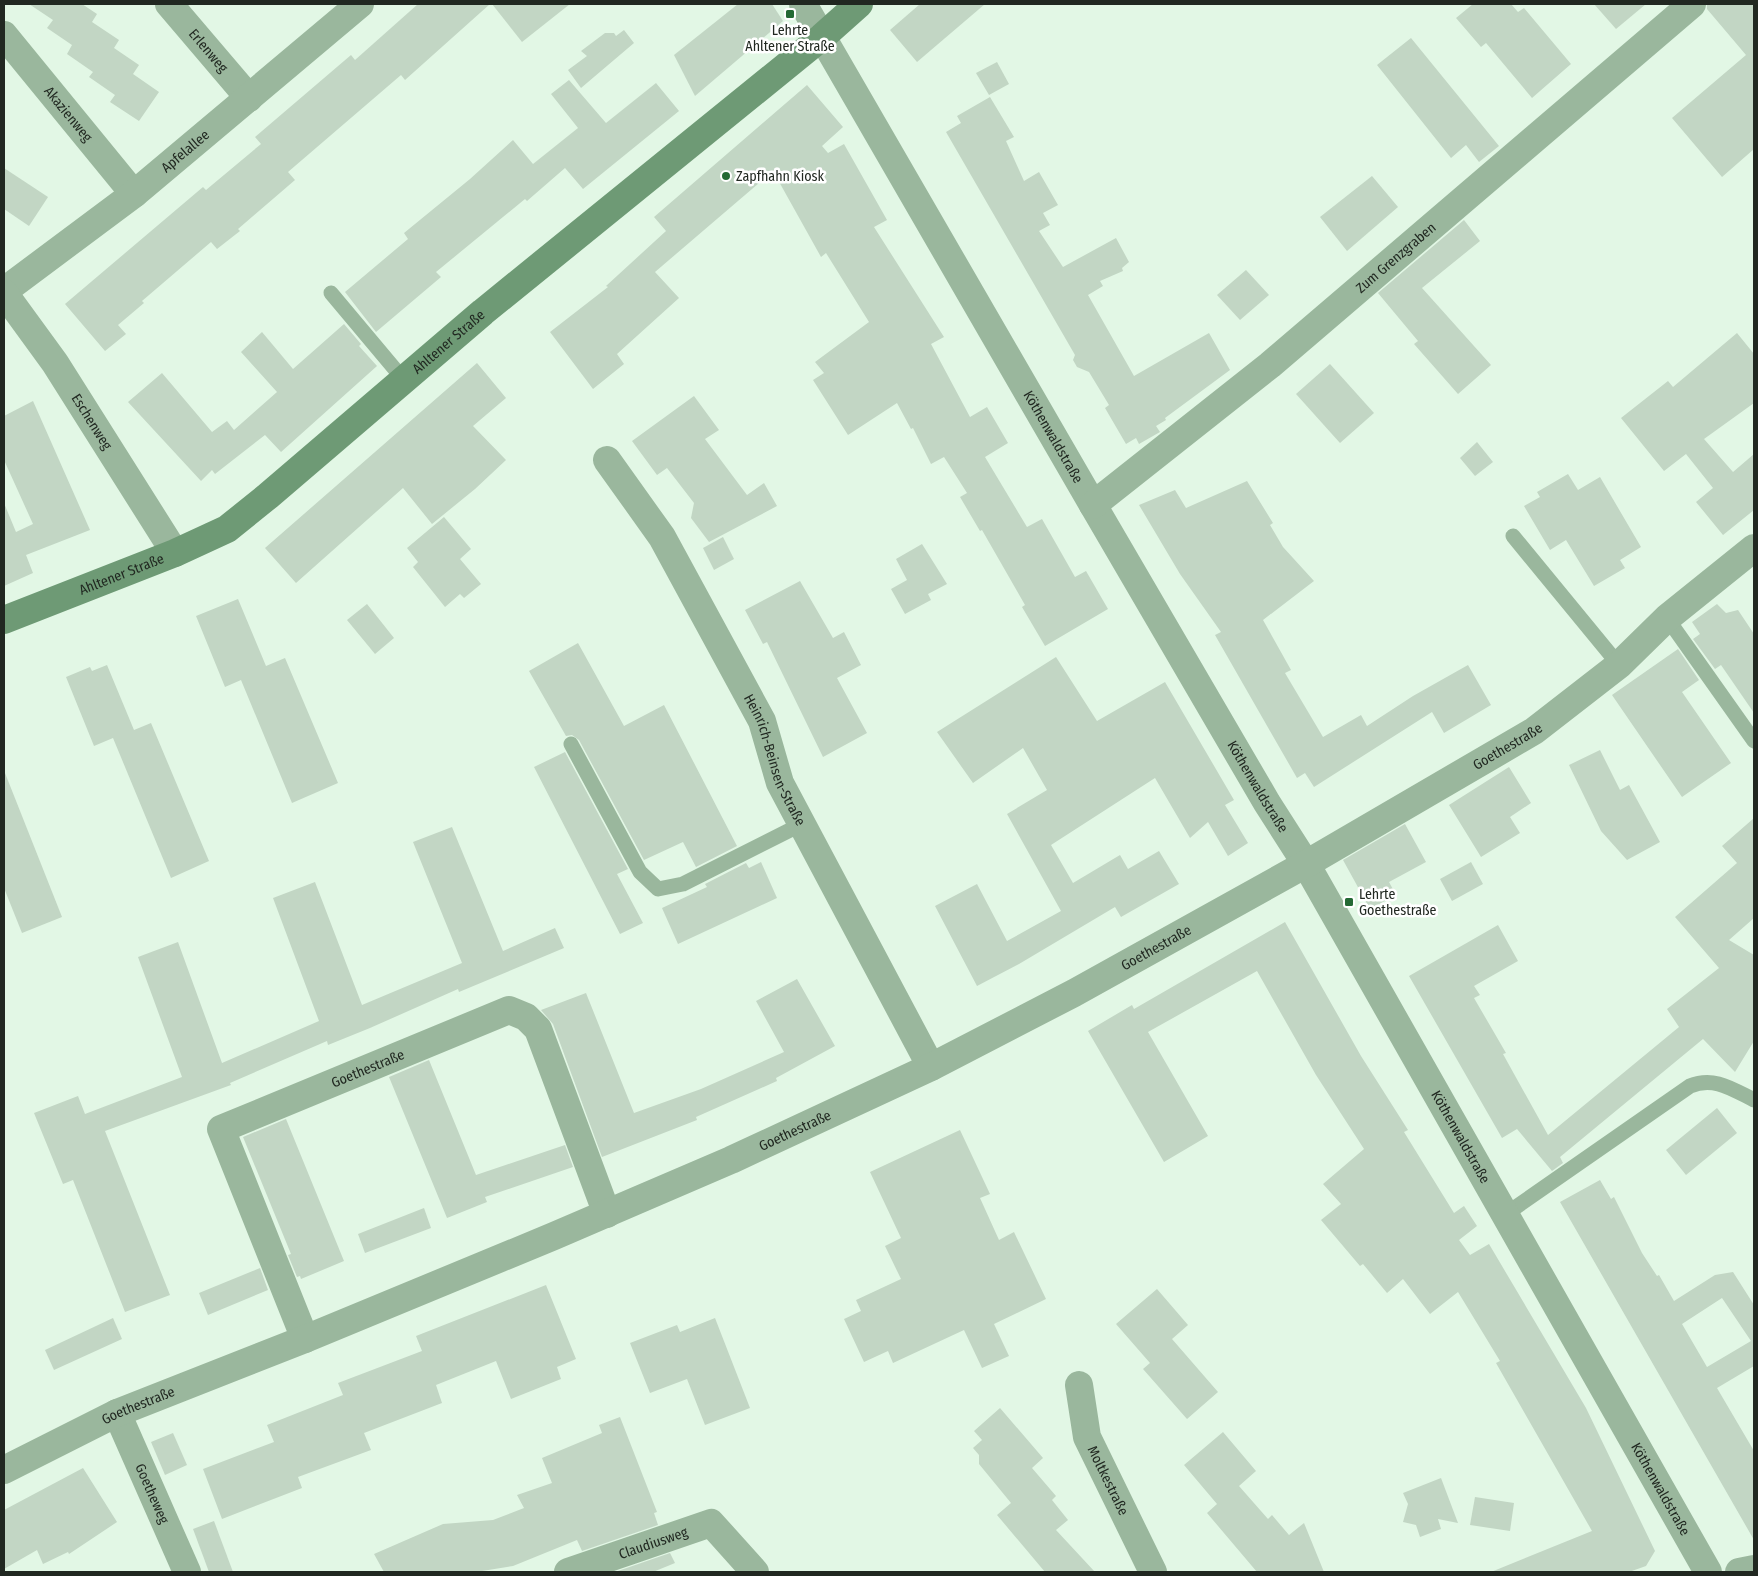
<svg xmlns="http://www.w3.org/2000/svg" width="1758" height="1576" font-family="'Fira Sans Condensed',sans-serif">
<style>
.building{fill:#c2d6c4;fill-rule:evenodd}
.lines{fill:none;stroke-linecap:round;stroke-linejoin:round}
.service{stroke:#9ab79d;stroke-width:15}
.minor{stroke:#9ab79d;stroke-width:28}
.secondary{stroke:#6e9a75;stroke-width:28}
.poi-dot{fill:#246934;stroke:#fff;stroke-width:2}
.labels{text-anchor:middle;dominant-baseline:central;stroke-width:5;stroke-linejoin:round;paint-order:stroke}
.poi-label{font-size:14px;fill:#212821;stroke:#fff;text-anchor:start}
.street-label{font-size:14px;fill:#212821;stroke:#fff}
</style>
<rect width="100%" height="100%" fill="#e2f7e5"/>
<g class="building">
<path d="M 29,4 L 82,4 L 97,14 L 92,22 L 119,40 L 114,48 L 139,65 L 133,74 L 159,92 L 139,121 L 110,102 L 115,95 L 89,77 L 93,72 L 67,54 L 72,45 L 47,28 L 53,20 Z"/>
<path d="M 418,4 L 490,4 L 405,80 L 401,75 L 288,172 L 295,180 L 238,229 L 240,231 L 217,249 L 211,242 L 142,301 L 144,303 L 118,325 L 126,334 L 105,351 L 65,304 L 203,187 L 206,190 L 261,144 L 255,137 L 351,55 L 355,60 Z"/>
<path d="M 492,4 L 570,4 L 522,42 Z"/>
<path d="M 738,4 L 772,4 L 783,21 L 695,96 L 674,55 Z"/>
<path d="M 920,4 L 985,4 L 917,62 L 890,30 Z"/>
<path d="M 1473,4 L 1511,4 L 1518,12 L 1524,8 L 1571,64 L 1532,98 L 1486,43 L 1481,47 L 1456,18 Z"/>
<path d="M 1594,4 L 1646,4 L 1616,29 Z"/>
<path d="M 1707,4 L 1754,4 L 1754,149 L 1722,177 L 1672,118 L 1746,55 L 1707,9 Z"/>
<path d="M 624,30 L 634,43 L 581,88 L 568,70 L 587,56 L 581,51 L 605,33 L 614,33 L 616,36 Z"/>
<path d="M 1411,38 L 1499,146 L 1479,162 L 1466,145 L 1451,158 L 1377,65 Z"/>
<path d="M 997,62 L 1009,84 L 989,95 L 976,73 Z"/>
<path d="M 569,80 L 606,123 L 656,83 L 679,111 L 583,189 L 565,168 L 527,201 L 525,199 L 436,272 L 441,277 L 376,332 L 345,292 L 408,239 L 404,233 L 470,179 L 513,140 L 533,164 L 578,128 L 551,94 Z"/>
<path d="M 807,85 L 843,127 L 822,146 L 828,153 L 844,144 L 887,220 L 874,227 L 944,337 L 931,344 L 970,417 L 987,407 L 1008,443 L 985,457 L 1027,527 L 1042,519 L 1075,577 L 1086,571 L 1108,609 L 1045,646 L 1022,607 L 1025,605 L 982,530 L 980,531 L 960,497 L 967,493 L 944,457 L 931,464 L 913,428 L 911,429 L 897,403 L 848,435 L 813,380 L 824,373 L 815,362 L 869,322 L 826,253 L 821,257 L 773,171 L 655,272 L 679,298 L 617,354 L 624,364 L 593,389 L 550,332 L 608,287 L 606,286 L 666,231 L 654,217 Z"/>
<path d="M 990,97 L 1014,137 L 1006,141 L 1024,181 L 1039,172 L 1058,205 L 1043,213 L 1050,225 L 1039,231 L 1063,267 L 1116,238 L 1129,262 L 1122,268 L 1123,271 L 1100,281 L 1103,286 L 1088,295 L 1134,376 L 1209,333 L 1230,370 L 1165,418 L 1166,420 L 1156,426 L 1160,432 L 1139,444 L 1136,438 L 1126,444 L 1105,408 L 1109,405 L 1089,372 L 1077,367 L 1073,360 L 1075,355 L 946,132 L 961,123 L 957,116 Z"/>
<path d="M 4,168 L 48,197 L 29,226 L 4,209 Z"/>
<path d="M 1372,176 L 1398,207 L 1347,251 L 1320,217 Z"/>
<path d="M 1464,220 L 1480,241 L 1422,288 L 1491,365 L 1458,394 L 1414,344 L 1418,341 L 1378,293 Z"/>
<path d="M 1246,270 L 1269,295 L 1240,320 L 1217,295 Z"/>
<path d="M 344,324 L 361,344 L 359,346 L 377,366 L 281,452 L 265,435 L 215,474 L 212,470 L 201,481 L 128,402 L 162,373 L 212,432 L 227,421 L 234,430 L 277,392 L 241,352 L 262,332 L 293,369 Z"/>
<path d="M 1737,333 L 1754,354 L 1754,403 L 1704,439 L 1733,472 L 1754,454 L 1754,510 L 1723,535 L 1696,502 L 1713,488 L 1686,454 L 1664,471 L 1621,418 L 1668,381 L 1673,387 Z"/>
<path d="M 477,363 L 506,398 L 473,426 L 506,460 L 475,489 L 432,524 L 403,488 L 296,583 L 265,548 Z"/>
<path d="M 1330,364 L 1374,413 L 1340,443 L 1296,394 Z"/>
<path d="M 694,396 L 719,430 L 705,439 L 747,495 L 764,483 L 777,506 L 709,542 L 691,518 L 694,503 L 667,468 L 657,475 L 632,441 Z"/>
<path d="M 33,401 L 90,530 L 26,555 L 33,573 L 4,586 L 4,503 L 16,532 L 33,524 L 4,460 L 4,416 Z"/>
<path d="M 1477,442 L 1493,462 L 1475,476 L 1460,458 Z"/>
<path d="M 1568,474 L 1578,490 L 1600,477 L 1641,547 L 1620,560 L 1625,568 L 1594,586 L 1566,540 L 1550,550 L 1524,506 L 1540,497 L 1537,492 Z"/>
<path d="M 1247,481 L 1273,523 L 1270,525 L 1283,547 L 1314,581 L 1263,620 L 1291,670 L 1285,673 L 1323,737 L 1361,715 L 1367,726 L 1413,696 L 1468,665 L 1491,705 L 1444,733 L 1432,712 L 1314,787 L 1305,773 L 1297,778 L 1215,635 L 1221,632 L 1180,574 L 1139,505 L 1175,490 L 1186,508 Z"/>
<path d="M 444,517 L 471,549 L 460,559 L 481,584 L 464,598 L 460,594 L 445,607 L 413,567 L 418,562 L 407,548 Z"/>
<path d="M 723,537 L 734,559 L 714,570 L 703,548 Z"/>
<path d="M 922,544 L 947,584 L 928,594 L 931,600 L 905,614 L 891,589 L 907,580 L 896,559 Z"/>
<path d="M 800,581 L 833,638 L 844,632 L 861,665 L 837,678 L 867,733 L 823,757 L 767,642 L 763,644 L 745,610 Z"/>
<path d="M 238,599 L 266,666 L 285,658 L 338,783 L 292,803 L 241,680 L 225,687 L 196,616 Z"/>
<path d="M 367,604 L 394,638 L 375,654 L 347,620 Z"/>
<path d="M 1717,604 L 1726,613 L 1738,610 L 1754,634 L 1754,713 L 1721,665 L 1715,669 L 1693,639 L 1700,634 L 1692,622 Z"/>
<path d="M 578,643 L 624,726 L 664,705 L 737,846 L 696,867 L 683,842 L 644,860 L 579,740 L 572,735 L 566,736 L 529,671 Z"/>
<path d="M 1678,649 L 1699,680 L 1682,692 L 1731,763 L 1682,797 L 1612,695 Z"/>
<path d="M 1056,657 L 1097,721 L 1165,682 L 1234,800 L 1225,805 L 1248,843 L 1228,856 L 1208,822 L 1190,838 L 1155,778 L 1051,845 L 1073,883 L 1120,855 L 1128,869 L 1159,851 L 1179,884 L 1121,917 L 1115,907 L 1019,964 L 977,986 L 935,906 L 977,884 L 1007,941 L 1061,911 L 1007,814 L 1047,790 L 1023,748 L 973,783 L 937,732 Z"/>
<path d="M 107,665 L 134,730 L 151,723 L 209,861 L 171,878 L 113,738 L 94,746 L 66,677 L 90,667 L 92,671 Z"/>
<path d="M 1600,750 L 1620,790 L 1629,785 L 1660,842 L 1627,860 L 1601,831 L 1569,765 Z"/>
<path d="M 565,752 L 628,869 L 617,874 L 643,923 L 620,934 L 534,767 Z"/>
<path d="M 1509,767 L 1531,803 L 1510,817 L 1520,833 L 1481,857 L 1449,805 Z"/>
<path d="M 5,773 L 62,917 L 22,933 L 4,888 Z"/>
<path d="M 1754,818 L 1754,918 L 1729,940 L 1754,955 L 1754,1041 L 1735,1072 L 1703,1039 L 1560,1157 L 1563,1163 L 1552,1171 L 1517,1129 L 1502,1138 L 1409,976 L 1498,925 L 1518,961 L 1474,986 L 1480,995 L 1474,998 L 1506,1053 L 1503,1054 L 1548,1135 L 1679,1027 L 1667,1009 L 1719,968 L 1675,917 L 1737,863 L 1722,846 Z"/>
<path d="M 1405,824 L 1426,862 L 1389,882 L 1396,895 L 1370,909 L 1343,860 Z"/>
<path d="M 452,827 L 503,951 L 555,928 L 564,948 L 459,992 L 458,989 L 370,1028 L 328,1045 L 327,1041 L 230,1083 L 231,1085 L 105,1131 L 170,1295 L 125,1312 L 73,1180 L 63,1184 L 34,1113 L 78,1096 L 85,1114 L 182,1077 L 138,957 L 178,942 L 222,1063 L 319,1021 L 273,898 L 315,882 L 362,1005 L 462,963 L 413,842 Z"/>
<path d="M 761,862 L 777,898 L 678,944 L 662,908 L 707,887 L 705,884 L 746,863 L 749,868 Z"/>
<path d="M 1471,862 L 1483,884 L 1452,901 L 1440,879 Z"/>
<path d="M 1285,922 L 1361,1056 L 1408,1130 L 1404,1132 L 1454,1213 L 1464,1206 L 1477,1226 L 1459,1240 L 1470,1255 L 1489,1244 L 1586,1408 L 1655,1551 L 1646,1566 L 1629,1572 L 1491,1572 L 1592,1531 L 1496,1363 L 1500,1361 L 1458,1292 L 1430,1314 L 1403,1279 L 1387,1293 L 1363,1264 L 1360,1266 L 1321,1220 L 1341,1204 L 1323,1184 L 1364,1149 L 1316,1075 L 1257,971 L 1148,1032 L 1208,1136 L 1164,1162 L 1088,1031 L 1132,1005 L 1134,1009 Z"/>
<path d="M 797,979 L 835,1046 L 776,1078 L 777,1081 L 696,1117 L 697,1120 L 602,1157 L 553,1024 L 541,1010 L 586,993 L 634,1113 L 701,1089 L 784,1052 L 756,1001 Z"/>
<path d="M 429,1060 L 476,1175 L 565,1145 L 573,1167 L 485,1197 L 487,1202 L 447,1218 L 389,1077 Z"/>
<path d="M 1717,1108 L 1737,1133 L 1686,1175 L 1666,1150 Z"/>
<path d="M 286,1119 L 344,1261 L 301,1279 L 300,1276 L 297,1277 L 288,1255 L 291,1254 L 243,1137 Z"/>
<path d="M 960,1130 L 990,1194 L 980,1198 L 999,1240 L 1014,1232 L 1046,1299 L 994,1324 L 1009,1356 L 982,1368 L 964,1330 L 893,1363 L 888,1351 L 864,1362 L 844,1319 L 861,1311 L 856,1300 L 901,1279 L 885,1246 L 901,1238 L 870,1172 Z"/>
<path d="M 1600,1180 L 1611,1199 L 1614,1197 L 1642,1253 L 1657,1276 L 1659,1275 L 1674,1301 L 1715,1275 L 1733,1272 L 1754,1305 L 1754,1366 L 1717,1388 L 1754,1451 L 1754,1540 L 1560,1202 ZM 1722,1298 L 1751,1341 L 1707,1367 L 1682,1324 Z"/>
<path d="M 424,1208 L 431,1228 L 365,1253 L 358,1234 Z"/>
<path d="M 260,1268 L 268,1290 L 208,1315 L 199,1293 Z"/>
<path d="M 546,1285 L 576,1359 L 557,1367 L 561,1379 L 511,1399 L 496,1361 L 436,1385 L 442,1403 L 364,1433 L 371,1450 L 298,1477 L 302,1488 L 222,1519 L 203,1469 L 274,1442 L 267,1425 L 343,1395 L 338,1383 L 422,1351 L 416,1336 Z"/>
<path d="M 1157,1289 L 1188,1325 L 1172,1339 L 1218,1392 L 1187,1419 L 1143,1369 L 1150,1363 L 1116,1324 Z"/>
<path d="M 113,1318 L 122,1339 L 54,1370 L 45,1350 Z"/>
<path d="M 715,1318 L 750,1408 L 705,1425 L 687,1379 L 650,1393 L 630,1343 L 677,1325 L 680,1332 Z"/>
<path d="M 1000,1408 L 1043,1458 L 1032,1468 L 1056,1496 L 1052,1500 L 1068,1520 L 1056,1530 L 1095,1572 L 1045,1572 L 997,1515 L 1011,1503 L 979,1464 L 979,1455 L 973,1448 L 982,1440 L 974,1431 Z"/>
<path d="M 620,1417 L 657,1512 L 654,1513 L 658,1525 L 582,1551 L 577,1540 L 513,1566 L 476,1572 L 384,1572 L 374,1554 L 443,1524 L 493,1520 L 524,1508 L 517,1495 L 552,1483 L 542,1458 L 602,1433 L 599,1425 Z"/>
<path d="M 1223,1432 L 1256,1471 L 1239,1486 L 1268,1519 L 1272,1515 L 1289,1535 L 1304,1523 L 1324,1572 L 1257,1572 L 1207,1513 L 1217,1504 L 1184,1465 Z"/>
<path d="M 173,1433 L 187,1465 L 165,1475 L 151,1442 Z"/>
<path d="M 83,1468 L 117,1522 L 69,1554 L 68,1552 L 43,1564 L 37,1550 L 4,1569 L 4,1510 Z"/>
<path d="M 1441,1478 L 1458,1523 L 1438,1519 L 1441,1529 L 1420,1537 L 1416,1525 L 1403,1522 L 1408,1504 L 1403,1493 Z"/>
<path d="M 1475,1497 L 1514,1503 L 1510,1531 L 1470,1525 Z"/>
<path d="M 214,1521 L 233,1572 L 209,1572 L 193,1529 Z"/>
<path d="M 670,1553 L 675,1563 L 653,1572 L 615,1572 Z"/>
</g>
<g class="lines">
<g class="service">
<path d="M 331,293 L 404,380"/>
<path d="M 1513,536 L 1619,665"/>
<path d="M 1667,618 L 1754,741"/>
<path d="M 571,744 L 640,872 L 658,889 L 683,884 L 802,824"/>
<path d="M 1506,1214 L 1690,1086 C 1714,1076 1732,1089 1754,1100"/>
</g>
<g class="minor">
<path id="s1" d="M 169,4 L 249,98"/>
<path id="s2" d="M 803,4 L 1093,505 L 1267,803 L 1306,864 L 1708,1572"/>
<path id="s3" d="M 4,35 L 134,194"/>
<path id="s4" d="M 4,291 L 134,194 L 360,4"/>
<path id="s5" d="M 4,293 L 55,363 L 175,553"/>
<path id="s6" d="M 607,460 L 662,537 L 762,721 L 780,783 L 931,1067"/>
<path id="s7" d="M 1093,505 L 1270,365 L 1692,4"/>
<path id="s8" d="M 305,1339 L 221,1129 L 509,1010 L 526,1017 L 538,1029 L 607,1214"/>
<path id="s9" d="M 1079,1385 L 1087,1437 L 1153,1572"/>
<path id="s10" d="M 117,1413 L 187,1572"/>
<path id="s11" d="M 4,1470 L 117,1413 L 305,1339 L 554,1236 L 731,1160 L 931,1067 L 1074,993 L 1306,864 L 1534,731 L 1619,665 L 1667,618 L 1754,548"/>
<path id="s12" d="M 568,1572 L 711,1523 L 755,1572"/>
<path d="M 1739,1572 L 1754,1569"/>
</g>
<path class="secondary" id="s13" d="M 4,620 L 175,553 L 227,529 L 268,496 L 483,312 L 822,37 L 859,4"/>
</g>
<g class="poi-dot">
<rect x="785" y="9" width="10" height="10" rx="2.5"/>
<circle cx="726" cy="176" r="5"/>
<rect x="1344" y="897" width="10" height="10" rx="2.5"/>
</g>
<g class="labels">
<g class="poi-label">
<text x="790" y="30" text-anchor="middle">Lehrte<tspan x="790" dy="16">Ahltener Straße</tspan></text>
<text x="736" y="176">Zapfhahn Kiosk</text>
<text x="1359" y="894">Lehrte<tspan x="1359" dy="16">Goethestraße</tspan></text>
</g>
<g class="street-label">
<text stroke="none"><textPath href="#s1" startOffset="61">Erlenweg</textPath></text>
<text stroke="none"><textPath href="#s3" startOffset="102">Akazienweg</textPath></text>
<text stroke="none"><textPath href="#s4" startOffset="229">Apfelallee</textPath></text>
<text stroke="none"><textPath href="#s7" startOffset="391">Zum Grenzgraben</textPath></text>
<text stroke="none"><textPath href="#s13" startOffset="531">Ahltener Straße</textPath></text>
<text stroke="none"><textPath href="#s5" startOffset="156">Eschenweg</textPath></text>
<text stroke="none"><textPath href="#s2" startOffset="500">Köthenwaldstraße</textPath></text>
<text stroke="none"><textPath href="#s13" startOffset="126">Ahltener Straße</textPath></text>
<text stroke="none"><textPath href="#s11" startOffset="1671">Goethestraße</textPath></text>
<text stroke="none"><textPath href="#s6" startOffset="345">Heinrich-Beinsen-Straße</textPath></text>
<text stroke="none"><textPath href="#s2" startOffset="905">Köthenwaldstraße</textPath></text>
<text stroke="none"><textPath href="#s11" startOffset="1266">Goethestraße</textPath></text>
<text stroke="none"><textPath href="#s8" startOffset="385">Goethestraße</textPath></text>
<text stroke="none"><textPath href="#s11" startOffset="861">Goethestraße</textPath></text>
<text stroke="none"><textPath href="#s2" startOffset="1310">Köthenwaldstraße</textPath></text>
<text stroke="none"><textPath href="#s11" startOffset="149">Goethestraße</textPath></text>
<text stroke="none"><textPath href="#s9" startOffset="101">Moltkestraße</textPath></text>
<text stroke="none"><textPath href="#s2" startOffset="1715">Köthenwaldstraße</textPath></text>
<text stroke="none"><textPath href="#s10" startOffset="88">Goetheweg</textPath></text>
<text stroke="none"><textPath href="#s12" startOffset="90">Claudiusweg</textPath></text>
</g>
</g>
<rect width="1758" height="1576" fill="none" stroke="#212821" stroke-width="10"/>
</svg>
